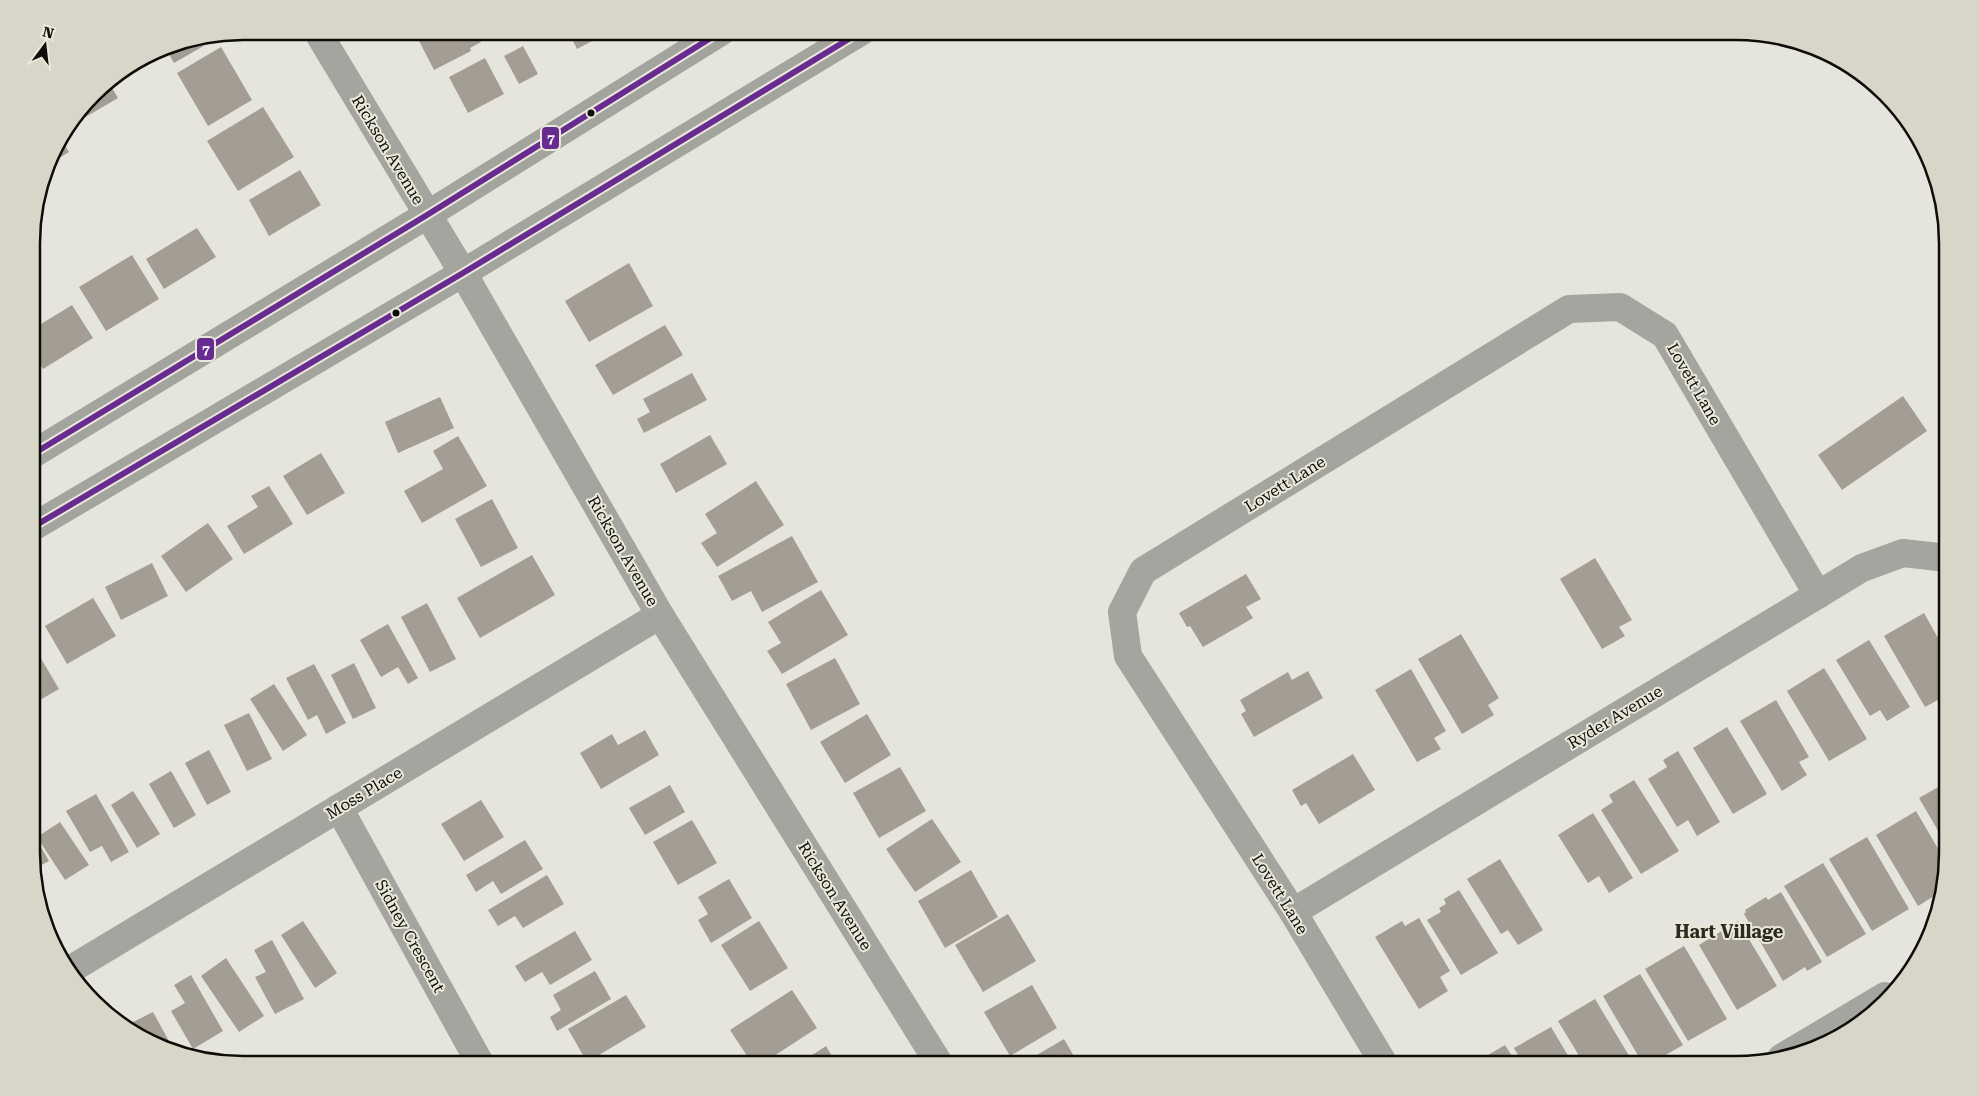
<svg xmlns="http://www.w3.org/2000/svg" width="1979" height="1096" font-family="'Roboto Serif',serif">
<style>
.building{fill:#a39d93}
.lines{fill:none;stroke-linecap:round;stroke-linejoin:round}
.street{stroke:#a4a59f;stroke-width:28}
.secondary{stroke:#a2a49d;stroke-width:28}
.bus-1-casing{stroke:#eae8d9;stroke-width:10}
.bus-1{stroke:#682c91;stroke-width:6}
.bus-dot{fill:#0e0d09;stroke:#eae8d9;stroke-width:2}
.labels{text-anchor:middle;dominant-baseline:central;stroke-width:4;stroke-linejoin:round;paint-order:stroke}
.street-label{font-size:16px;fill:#0e0d09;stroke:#eae8d9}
.neighbourhood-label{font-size:18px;font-weight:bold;fill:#2d2b20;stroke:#eae8d9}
.rim{fill:none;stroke:#0e0d09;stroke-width:2.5}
.line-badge{stroke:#eae8d9;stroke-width:2}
.badge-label{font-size:14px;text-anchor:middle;font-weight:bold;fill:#fff}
</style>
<rect width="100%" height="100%" fill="#e6e5dd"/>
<g class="building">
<path d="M 414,31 L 476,31 L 481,42 L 470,48 L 471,51 L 434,70 Z"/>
<path d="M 568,31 L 611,31 L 577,49 Z"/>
<path d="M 221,36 L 174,63 L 165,47 Z"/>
<path d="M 523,46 L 538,74 L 519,84 L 504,56 Z"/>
<path d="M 221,47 L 252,100 L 208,126 L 177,73 Z"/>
<path d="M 485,58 L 504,94 L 468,113 L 449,77 Z"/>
<path d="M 108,81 L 118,98 L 72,125 L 103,84 Z"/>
<path d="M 263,107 L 294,157 L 238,191 L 207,141 Z"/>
<path d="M 61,139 L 69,152 L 48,165 L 53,149 Z"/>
<path d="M 300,170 L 321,205 L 269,236 L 249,200 Z"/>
<path d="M 197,228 L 216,257 L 164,289 L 146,259 Z"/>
<path d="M 132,255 L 159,299 L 106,331 L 79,287 Z"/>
<path d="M 629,263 L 653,306 L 589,342 L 565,301 Z"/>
<path d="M 72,305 L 93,338 L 43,369 L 33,352 L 33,329 Z"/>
<path d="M 665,325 L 683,355 L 613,395 L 595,365 Z"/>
<path d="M 692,373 L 707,400 L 644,433 L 637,419 L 650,412 L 643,399 Z"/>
<path d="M 1903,396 L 1927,431 L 1842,490 L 1818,455 Z"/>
<path d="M 440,397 L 454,428 L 398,453 L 385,422 Z"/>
<path d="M 710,435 L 727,464 L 676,493 L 660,464 Z"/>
<path d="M 458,436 L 487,486 L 422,523 L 404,491 L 443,469 L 433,451 Z"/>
<path d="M 321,453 L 345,493 L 307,515 L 283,476 Z"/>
<path d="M 756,481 L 784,525 L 717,567 L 701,543 L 717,533 L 705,514 Z"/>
<path d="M 269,486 L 293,524 L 244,554 L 227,526 L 258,507 L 251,496 Z"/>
<path d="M 492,499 L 518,548 L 481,567 L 455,519 Z"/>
<path d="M 208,523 L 233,559 L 186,592 L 161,556 Z"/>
<path d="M 792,536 L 818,582 L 762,612 L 751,591 L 732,601 L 718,576 Z"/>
<path d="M 532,555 L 555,595 L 480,638 L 457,598 Z"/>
<path d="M 1595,558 L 1632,620 L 1619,627 L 1625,636 L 1602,649 L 1560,579 Z"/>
<path d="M 152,563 L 168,596 L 121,620 L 105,587 Z"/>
<path d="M 1246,574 L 1261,599 L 1246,607 L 1253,618 L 1203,647 L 1190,626 L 1187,627 L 1179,613 Z"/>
<path d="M 821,590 L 848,635 L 782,674 L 767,651 L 781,643 L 768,622 Z"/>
<path d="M 93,598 L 116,636 L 67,664 L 45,626 Z"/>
<path d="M 427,603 L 456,659 L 430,672 L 401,617 Z"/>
<path d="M 1924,613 L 1947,654 L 1947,675 L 1946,676 L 1947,695 L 1925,707 L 1884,636 Z"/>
<path d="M 388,624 L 418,678 L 408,684 L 398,667 L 381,677 L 360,640 Z"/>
<path d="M 1461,634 L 1499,698 L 1488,705 L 1494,715 L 1462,734 L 1418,659 Z"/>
<path d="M 1869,640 L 1910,707 L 1887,721 L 1880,710 L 1870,716 L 1836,660 Z"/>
<path d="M 33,645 L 59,689 L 33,704 Z"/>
<path d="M 835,658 L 860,704 L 811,730 L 786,684 Z"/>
<path d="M 354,663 L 376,708 L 353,719 L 331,675 Z"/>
<path d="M 314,664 L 346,723 L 326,734 L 317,715 L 308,720 L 286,678 Z"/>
<path d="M 1824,668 L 1867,739 L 1829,761 L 1787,691 Z"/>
<path d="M 1411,669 L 1446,731 L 1434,738 L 1441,749 L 1417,762 L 1375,690 Z"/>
<path d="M 1308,671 L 1323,698 L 1254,737 L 1241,714 L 1246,711 L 1240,700 L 1288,672 L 1292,680 Z"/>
<path d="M 274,684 L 307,735 L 283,751 L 250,699 Z"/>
<path d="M 1776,700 L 1809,757 L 1799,762 L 1807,775 L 1782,791 L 1740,721 Z"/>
<path d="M 249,713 L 272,759 L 247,771 L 224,725 Z"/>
<path d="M 867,714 L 891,755 L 845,783 L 820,742 Z"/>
<path d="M 1727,727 L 1767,794 L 1733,814 L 1693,748 Z"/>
<path d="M 645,730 L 659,755 L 601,789 L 580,753 L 612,734 L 618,745 Z"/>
<path d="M 209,750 L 231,792 L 207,805 L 185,763 Z"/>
<path d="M 1678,751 L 1720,822 L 1697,836 L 1688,820 L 1677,827 L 1648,779 L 1667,767 L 1663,760 Z"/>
<path d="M 1353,754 L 1375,790 L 1319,824 L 1306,803 L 1301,806 L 1292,790 Z"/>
<path d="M 900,767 L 926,811 L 879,838 L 853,793 Z"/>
<path d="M 171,771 L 196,815 L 174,828 L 149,784 Z"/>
<path d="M 1634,780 L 1679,851 L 1641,874 L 1601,810 L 1613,802 L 1609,795 Z"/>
<path d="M 1947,782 L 1947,846 L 1919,798 Z"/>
<path d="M 670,785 L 685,812 L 645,835 L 629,808 Z"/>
<path d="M 133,791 L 160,834 L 137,848 L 111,805 Z"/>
<path d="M 96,794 L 129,852 L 111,862 L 102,846 L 90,852 L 66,811 Z"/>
<path d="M 481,800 L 504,837 L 464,861 L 441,824 Z"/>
<path d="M 1916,811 L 1947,864 L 1939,893 L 1918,906 L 1876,835 Z"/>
<path d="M 1593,813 L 1633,878 L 1609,893 L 1599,876 L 1588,883 L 1558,835 Z"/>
<path d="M 932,819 L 961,862 L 915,892 L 886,849 Z"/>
<path d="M 692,820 L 717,863 L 678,885 L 653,842 Z"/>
<path d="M 60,822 L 89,865 L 65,880 L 37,837 Z"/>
<path d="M 33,833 L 49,861 L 34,869 L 43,886 L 36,889 L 33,880 Z"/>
<path d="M 1867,837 L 1909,909 L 1872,931 L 1829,859 Z"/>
<path d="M 525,840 L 543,869 L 501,894 L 493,881 L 476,892 L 466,875 Z"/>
<path d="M 1500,859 L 1543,930 L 1518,945 L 1508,930 L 1501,934 L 1467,879 Z"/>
<path d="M 1823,863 L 1866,934 L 1827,957 L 1784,886 Z"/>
<path d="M 971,870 L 998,917 L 945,948 L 918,901 Z"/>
<path d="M 547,875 L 564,904 L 523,928 L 515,916 L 498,926 L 488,910 Z"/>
<path d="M 729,879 L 752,918 L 711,943 L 698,920 L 708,914 L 698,897 Z"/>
<path d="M 1459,890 L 1498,953 L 1461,975 L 1427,920 L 1441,912 L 1439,908 L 1446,904 L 1444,899 Z"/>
<path d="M 1781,892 L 1822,962 L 1807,971 L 1805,967 L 1783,981 L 1744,914 L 1746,912 L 1745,910 L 1766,897 L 1768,900 Z"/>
<path d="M 1008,914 L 1036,961 L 983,992 L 955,945 Z"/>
<path d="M 1419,918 L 1450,971 L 1440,977 L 1448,991 L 1419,1009 L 1375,937 L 1402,921 L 1405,926 Z"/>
<path d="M 303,921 L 337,973 L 315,988 L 281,935 Z"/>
<path d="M 759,921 L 788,968 L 750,991 L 721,945 Z"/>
<path d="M 1738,921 L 1777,986 L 1737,1010 L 1699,945 Z"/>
<path d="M 575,931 L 592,960 L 550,985 L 542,972 L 525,982 L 515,966 Z"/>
<path d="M 272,940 L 304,999 L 275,1014 L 255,977 L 266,972 L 254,950 Z"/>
<path d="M 1684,946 L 1727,1019 L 1688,1041 L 1645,969 Z"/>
<path d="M 226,958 L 264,1016 L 239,1032 L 201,976 Z"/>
<path d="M 595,971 L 611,999 L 557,1031 L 550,1017 L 561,1010 L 553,995 Z"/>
<path d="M 1640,974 L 1683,1045 L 1650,1064 L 1643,1064 L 1603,996 Z"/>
<path d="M 191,975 L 223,1031 L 193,1049 L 171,1011 L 185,1003 L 174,985 Z"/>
<path d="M 1032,985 L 1057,1028 L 1010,1056 L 984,1012 Z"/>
<path d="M 792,990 L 817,1028 L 760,1065 L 753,1065 L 730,1030 Z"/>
<path d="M 626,995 L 646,1027 L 587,1062 L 568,1029 Z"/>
<path d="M 1595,999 L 1634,1064 L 1584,1064 L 1558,1021 Z"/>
<path d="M 153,1012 L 175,1052 L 137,1036 L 134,1033 L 129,1024 Z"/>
<path d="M 1551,1027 L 1573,1064 L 1523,1064 L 1514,1048 Z"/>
<path d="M 1064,1039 L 1079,1065 L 1020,1065 Z"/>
<path d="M 1505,1045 L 1517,1064 L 1473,1064 Z"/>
<path d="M 826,1046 L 837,1065 L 797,1065 Z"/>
<path d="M 644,1058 L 645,1065 L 602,1065 L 602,1063 Z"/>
</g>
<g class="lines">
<g class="street">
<path d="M 317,31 L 463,273 L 660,615 L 940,1065"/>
<path d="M 339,808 L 481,1065"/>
<path d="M 1293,912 L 1862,568 L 1903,553 L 1947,558"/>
<path d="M 68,971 L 660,615"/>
<path d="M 1781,1058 L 1885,996"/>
<path d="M 1384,1064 L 1293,912 L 1128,656 L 1122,612 L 1143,571 L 1569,309 L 1620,307 L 1665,335 L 1818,595"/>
</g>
<g class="secondary">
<path d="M 33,454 L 427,215 L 722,31"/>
<path d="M 33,527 L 463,273 L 862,31"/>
</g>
<defs>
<g id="bus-1">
<path d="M 33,454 L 427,215 L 722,31"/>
<path d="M 33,527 L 463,273 L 862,31"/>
</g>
</defs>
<use href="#bus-1" class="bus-1-casing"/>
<use href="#bus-1" class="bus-1"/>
</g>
<g class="bus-dot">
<circle cx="591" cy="113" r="4.5"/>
<circle cx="396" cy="313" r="4.5"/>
</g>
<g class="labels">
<g class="street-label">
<text transform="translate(388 150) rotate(59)">Rickson Avenue</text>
<text transform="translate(1694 384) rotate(60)">Lovett Lane</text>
<text transform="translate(1285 484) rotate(-32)">Lovett Lane</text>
<text transform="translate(623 551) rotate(60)">Rickson Avenue</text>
<text transform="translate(1615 717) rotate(-31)">Ryder Avenue</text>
<text transform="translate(364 793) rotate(-31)">Moss Place</text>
<text transform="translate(1280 894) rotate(58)">Lovett Lane</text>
<text transform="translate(835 896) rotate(58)">Rickson Avenue</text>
<text transform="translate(410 936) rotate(61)">Sidney Crescent</text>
</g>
<g class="neighbourhood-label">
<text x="1729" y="931">Hart Village</text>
</g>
</g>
<path d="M0 0H1979V1096H0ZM243 40H1736A203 203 0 0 1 1939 243V853A203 203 0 0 1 1736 1056H243A203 203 0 0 1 40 853V243A203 203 0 0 1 243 40Z" fill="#d8d6c8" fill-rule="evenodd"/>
<path class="rim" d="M243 40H1736A203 203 0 0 1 1939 243V853A203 203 0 0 1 1736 1056H243A203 203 0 0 1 40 853V243A203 203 0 0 1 243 40Z"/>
<g class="line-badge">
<rect x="541" y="126" width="19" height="24" rx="5" fill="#682c91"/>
<rect x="196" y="337" width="19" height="24" rx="5" fill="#682c91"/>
</g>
<g class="badge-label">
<text x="551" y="143">7</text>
<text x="206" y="354">7</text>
</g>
<g transform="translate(45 45) rotate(15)" stroke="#eae8d9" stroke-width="4" paint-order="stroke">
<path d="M0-4L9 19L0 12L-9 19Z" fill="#0e0d09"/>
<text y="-8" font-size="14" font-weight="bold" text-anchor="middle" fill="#0e0d09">N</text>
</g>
</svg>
